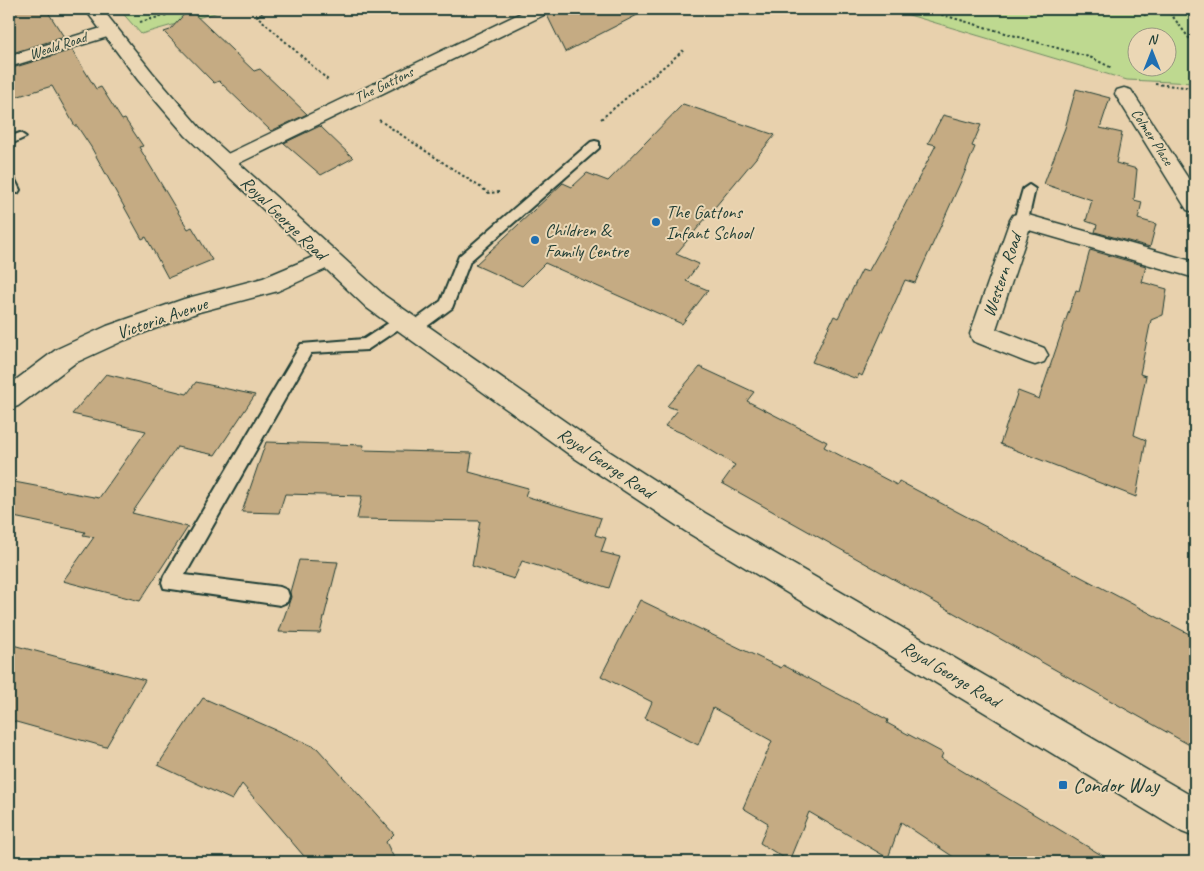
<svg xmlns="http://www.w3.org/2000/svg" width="1204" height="871" font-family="Caveat,sans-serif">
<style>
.green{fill:#bed990;stroke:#6e8b62;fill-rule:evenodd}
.building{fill:#c5ab83;stroke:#1f3d34}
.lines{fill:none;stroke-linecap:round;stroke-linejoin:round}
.service-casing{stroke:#1f3d34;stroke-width:4}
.minor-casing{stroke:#1f3d34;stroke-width:3}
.tertiary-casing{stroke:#1f3d34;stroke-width:3}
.path{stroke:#1f3d34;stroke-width:2;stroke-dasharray:2.5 2.5;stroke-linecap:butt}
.service{fill:#ebd7b5;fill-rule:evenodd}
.minor{fill:#ebd7b5;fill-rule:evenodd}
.tertiary{fill:#ebd7b5;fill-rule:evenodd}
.poi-dot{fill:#1f6fb2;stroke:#ebd7b5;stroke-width:2}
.labels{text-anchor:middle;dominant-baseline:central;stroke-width:4;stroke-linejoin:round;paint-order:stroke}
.far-street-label{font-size:15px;fill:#1f3d34;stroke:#ebd7b5}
.poi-label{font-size:18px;fill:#1f3d34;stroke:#ebd7b5;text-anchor:start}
.street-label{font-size:18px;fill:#1f3d34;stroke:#ebd7b5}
.near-poi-label{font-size:21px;fill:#1f3d34;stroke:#ebd7b5;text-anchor:start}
</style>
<rect width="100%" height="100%" fill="#e8d1ad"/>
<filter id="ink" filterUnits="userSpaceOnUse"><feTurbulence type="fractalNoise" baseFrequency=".02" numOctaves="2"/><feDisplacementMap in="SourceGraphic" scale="10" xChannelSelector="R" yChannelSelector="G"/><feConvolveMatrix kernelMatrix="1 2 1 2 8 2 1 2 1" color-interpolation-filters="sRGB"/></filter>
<g filter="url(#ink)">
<g class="green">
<path d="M 119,9 L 229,9 L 141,34 Z"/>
<path d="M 889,9 L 1195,9 L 1195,83 L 1127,80 ZM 1136,38 L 1166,38 L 1166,68 L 1136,68 Z"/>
</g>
<g class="building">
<path d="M 9,9 L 46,9 L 64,37 L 9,54 Z"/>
<path d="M 189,9 L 254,71 L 260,69 L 307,114 L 271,131 L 219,81 L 214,83 L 164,32 L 170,30 Z"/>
<path d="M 552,9 L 649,9 L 565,52 L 547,15 Z"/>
<path d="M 72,50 L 96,89 L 101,87 L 122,120 L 125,119 L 143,146 L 139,147 L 188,229 L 192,227 L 212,260 L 168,278 L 146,237 L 142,239 L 91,147 L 77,126 L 75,126 L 52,86 L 9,99 L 9,69 Z"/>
<path d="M 1076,89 L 1110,98 L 1100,128 L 1122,133 L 1116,163 L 1137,169 L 1134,200 L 1142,202 L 1138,219 L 1156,224 L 1150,247 L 1095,232 L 1097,225 L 1086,221 L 1092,200 L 1044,184 L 1065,128 Z"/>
<path d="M 683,104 L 775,135 L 676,254 L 699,264 L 686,281 L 708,290 L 682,324 L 545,263 L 522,286 L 475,265 L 563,183 L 572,187 L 587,173 L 608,181 Z"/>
<path d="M 943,115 L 981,125 L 972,146 L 975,147 L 962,179 L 915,283 L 905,280 L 862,376 L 859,374 L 857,379 L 812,362 L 834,316 L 838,318 L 862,270 L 868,272 L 896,222 L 936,145 L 928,143 Z"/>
<path d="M 320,126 L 353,158 L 321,175 L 284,143 Z"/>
<path d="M 1090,250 L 1146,266 L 1142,282 L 1167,289 L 1163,315 L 1151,320 L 1140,374 L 1146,376 L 1134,435 L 1146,440 L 1136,497 L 1000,444 L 1018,391 L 1039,399 L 1076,290 L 1079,291 Z"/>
<path d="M 700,367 L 754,392 L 747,401 L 827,442 L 824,447 L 897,485 L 899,481 L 1195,637 L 1195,748 L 722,483 L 735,465 L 684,434 L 665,426 L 678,410 L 667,406 Z"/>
<path d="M 106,374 L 187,394 L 196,382 L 255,395 L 215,455 L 177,447 L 132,513 L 188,527 L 140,601 L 63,581 L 94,537 L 83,535 L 85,532 L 9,516 L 9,481 L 99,498 L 146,431 L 72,414 Z"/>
<path d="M 266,442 L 364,445 L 363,450 L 472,453 L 469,472 L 528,488 L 525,496 L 601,518 L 595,535 L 606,538 L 601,552 L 620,557 L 609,588 L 522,561 L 514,579 L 472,566 L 480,521 L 357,519 L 362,496 L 285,494 L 279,513 L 242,512 Z"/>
<path d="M 299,560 L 338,562 L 320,633 L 279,632 L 291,597 L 290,592 Z"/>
<path d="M 640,600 L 781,668 L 783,665 L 888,720 L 887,723 L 943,753 L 941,758 L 1113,862 L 961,862 L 901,822 L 888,858 L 809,812 L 789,861 L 760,843 L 768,823 L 743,808 L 772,741 L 713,708 L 698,745 L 645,718 L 652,702 L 601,676 Z"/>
<path d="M 9,644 L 145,680 L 106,747 L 9,720 Z"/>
<path d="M 203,698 L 317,748 L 394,834 L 386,842 L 396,862 L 309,862 L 242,784 L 232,800 L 158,765 Z"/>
</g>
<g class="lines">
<defs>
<g id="service">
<path d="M 20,133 L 26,137 L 9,145 L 9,137 Z"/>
<path d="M 595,141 L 599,142 L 599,148 L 470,261 L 452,308 L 418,333 L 408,333 L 406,329 L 408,325 L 441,301 L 459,256 L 591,142 Z"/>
<path d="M 9,175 L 13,176 L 20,190 L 18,193 L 9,192 Z"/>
<path d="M 1029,185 L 1035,189 L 1028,220 L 1021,224 L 1014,220 L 1023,189 Z"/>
<path d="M 401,315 L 406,316 L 408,320 L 406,324 L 367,350 L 311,353 L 185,575 L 280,587 L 287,590 L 289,596 L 287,602 L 280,605 L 164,588 L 162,582 L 164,576 L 301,344 L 364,339 Z"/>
</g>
<g id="minor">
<path d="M 529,9 L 550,9 L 548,13 L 233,166 L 226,168 L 219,166 L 216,162 L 219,158 Z"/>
<path d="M 108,26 L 114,27 L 117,31 L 114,35 L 9,67 L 9,56 Z"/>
<path d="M 1124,88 L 1131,90 L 1195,189 L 1195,212 L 1187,210 L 1115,94 L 1117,90 Z"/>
<path d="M 1021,213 L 1195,262 L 1195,278 L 1029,230 L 996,329 L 1044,348 L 1048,355 L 1044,362 L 1035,365 L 1026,362 L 973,341 L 970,334 L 1010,220 L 1013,215 Z"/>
<path d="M 327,251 L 335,253 L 339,259 L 335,265 L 278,291 L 199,312 L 125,340 L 75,363 L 18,406 L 9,409 L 9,385 L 57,349 L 107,326 L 184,299 L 263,278 Z"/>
</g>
<path id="tertiary" d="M 85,9 L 102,9 L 152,72 L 200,128 L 385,296 L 590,439 L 705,513 L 1195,798 L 1195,837 L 1182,832 L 685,531 L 570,455 L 367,308 L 186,136 L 138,80 Z"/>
</defs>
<use href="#service" class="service-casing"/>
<use href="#minor" class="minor-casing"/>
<use href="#tertiary" class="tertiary-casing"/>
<g class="path">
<path d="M 267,9 L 257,16 L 329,81"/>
<path d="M 922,9 L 1092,58 L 1112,68"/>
<path d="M 1142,9 L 1146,17"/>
<path d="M 1167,9 L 1195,46"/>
<path d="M 140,22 L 189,9"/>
<path d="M 1155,84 L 1195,88"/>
<path d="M 601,119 L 685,49"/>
<path d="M 379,120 L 489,193 L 499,192"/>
</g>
<use href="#service" class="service"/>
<use href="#minor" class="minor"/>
<use href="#tertiary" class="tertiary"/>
</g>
</g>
<g class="poi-dot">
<circle cx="656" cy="222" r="5"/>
<circle cx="535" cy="240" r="5"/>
<rect x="1058" y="780" width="10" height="10" rx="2.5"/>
</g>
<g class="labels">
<g class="far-street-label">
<text transform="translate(58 46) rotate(-18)">Weald Road</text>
<text transform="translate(384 85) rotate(-26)">The Gattons</text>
<text transform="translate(1152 137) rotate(57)">Colmer Place</text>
</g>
<g class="poi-label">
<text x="666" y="212">The Gattons<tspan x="666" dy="21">Infant School</tspan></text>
<text x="545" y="230">Children &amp;<tspan x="545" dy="21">Family Centre</tspan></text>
</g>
<g class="street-label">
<text transform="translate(284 218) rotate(44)">Royal George Road</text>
<text transform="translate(1002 275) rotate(-71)">Western Road</text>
<text transform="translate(162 318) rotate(-19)">Victoria Avenue</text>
<text transform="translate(606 463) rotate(34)">Royal George Road</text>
<text transform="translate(951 674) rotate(31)">Royal George Road</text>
</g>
<g class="near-poi-label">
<text x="1073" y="785">Condor Way</text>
</g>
</g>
<rect width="1204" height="871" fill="none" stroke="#ebd7b5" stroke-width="30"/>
<rect x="15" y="15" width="1174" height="841" fill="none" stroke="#1f3d34" stroke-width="2" filter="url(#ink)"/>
<g transform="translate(1152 52)"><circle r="24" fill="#ebd7b5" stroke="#999981"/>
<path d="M0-4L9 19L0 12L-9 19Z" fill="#1f6fb2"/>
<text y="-8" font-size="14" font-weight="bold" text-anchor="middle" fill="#1f3d34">N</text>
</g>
</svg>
